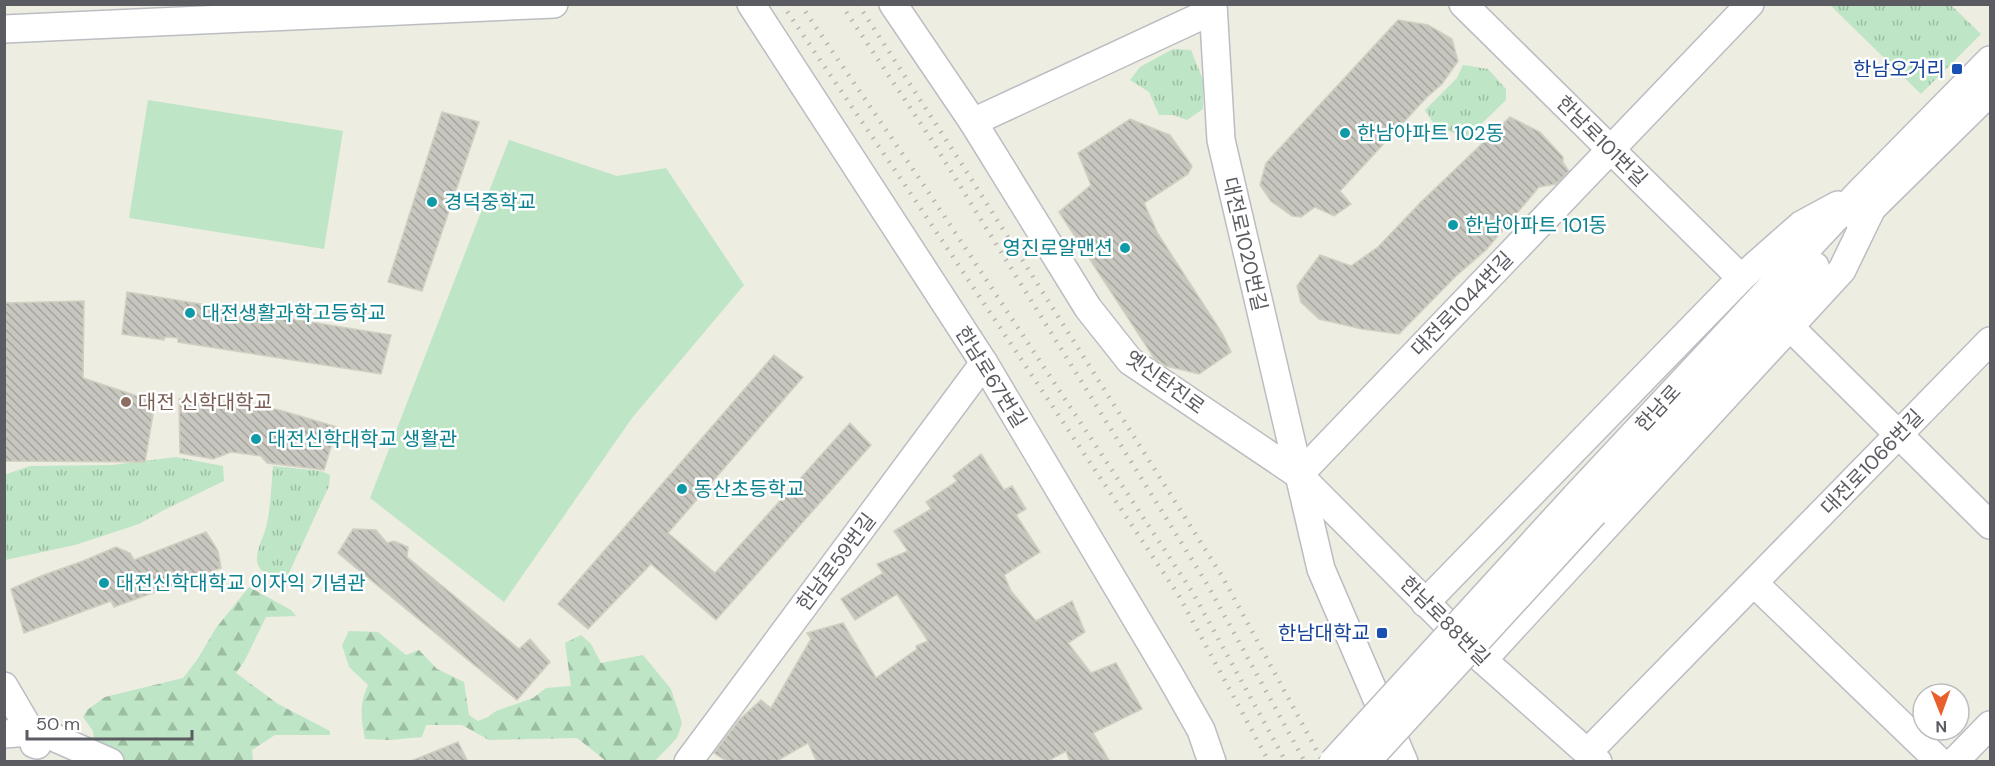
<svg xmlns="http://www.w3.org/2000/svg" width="1995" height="766" font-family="'DM Sans','Noto Sans KR',sans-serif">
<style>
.grass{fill:url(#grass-tufts)}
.forest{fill:url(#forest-firs)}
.pitch{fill:#bee5c5}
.building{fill:url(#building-back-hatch);stroke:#d1cfc0;stroke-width:1.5}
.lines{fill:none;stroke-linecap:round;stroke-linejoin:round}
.minor-casing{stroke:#bcbdc3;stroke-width:30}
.minor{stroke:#fff;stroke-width:27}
.rail{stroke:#b5b5b6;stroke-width:4.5;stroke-dasharray:1.5 8;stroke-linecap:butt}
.minor-bridge-casing{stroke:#bcbdc3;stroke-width:30;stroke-linecap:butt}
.minor-bridge{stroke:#fff;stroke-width:27}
.transit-dot{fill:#1a4fb4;stroke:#fff;stroke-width:2}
.culture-dot{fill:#0f9aa8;stroke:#fff;stroke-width:2}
.education-dot{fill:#8d6e63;stroke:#fff;stroke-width:2}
.labels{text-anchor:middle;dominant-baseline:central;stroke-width:5;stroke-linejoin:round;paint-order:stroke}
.transit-label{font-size:20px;fill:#164399;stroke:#fff;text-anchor:end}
.culture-label{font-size:20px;fill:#0d838f;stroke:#fff;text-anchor:start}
.street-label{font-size:20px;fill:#5a5c62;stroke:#fff}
.education-label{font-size:20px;fill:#785e54;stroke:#fff;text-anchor:start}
</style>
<defs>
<pattern id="grass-tufts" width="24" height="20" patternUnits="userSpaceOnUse" patternTransform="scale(1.5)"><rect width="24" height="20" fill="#bee5c5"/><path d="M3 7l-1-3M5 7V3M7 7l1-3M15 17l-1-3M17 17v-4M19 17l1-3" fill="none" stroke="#9dbda3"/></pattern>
<pattern id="forest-firs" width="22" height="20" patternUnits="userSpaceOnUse" patternTransform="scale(1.5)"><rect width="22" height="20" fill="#bee5c5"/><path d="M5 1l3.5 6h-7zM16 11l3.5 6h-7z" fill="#9dbda3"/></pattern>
<pattern id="building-back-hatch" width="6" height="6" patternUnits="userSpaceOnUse" patternTransform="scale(1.5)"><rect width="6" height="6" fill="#c8c7bf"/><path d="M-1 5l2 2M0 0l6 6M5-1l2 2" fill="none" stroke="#a5a59f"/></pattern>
</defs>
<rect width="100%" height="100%" fill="#edede1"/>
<g class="grass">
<path d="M 1830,5 L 1951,5 L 1981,34 L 1921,94 Z"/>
<path d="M 1173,49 L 1191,50 L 1203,80 L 1203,109 L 1187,120 L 1173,115 L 1159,115 L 1149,92 L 1130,80 L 1140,67 Z"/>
<path d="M 1463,65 L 1488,69 L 1506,89 L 1506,100 L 1466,139 L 1433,123 L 1425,110 L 1457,78 Z"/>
<path d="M 176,457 L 223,466 L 224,481 L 164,510 L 139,524 L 75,545 L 5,560 L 4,475 L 30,466 L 112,465 Z"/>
<path d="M 273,466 L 321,471 L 330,475 L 329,486 L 288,575 C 280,577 263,575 259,567 C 253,557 262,540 265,531 C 271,511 271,486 273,466 Z"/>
</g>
<g class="forest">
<path d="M 249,587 L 291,610 L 296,616 L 266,617 L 245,660 L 236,673 L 278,704 L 330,731 L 330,735 L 275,735 L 252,750 L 253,761 L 111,761 L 96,755 L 93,731 L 83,717 L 87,710 L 105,697 L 183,678 L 197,660 L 216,628 Z"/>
<path d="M 349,631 L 378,632 L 406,655 L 419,650 L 437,669 L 464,682 L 469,715 L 478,721 L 488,717 L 496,711 L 533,698 L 546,688 L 571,686 L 565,643 L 581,635 L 591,644 L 601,663 L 643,655 L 671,689 L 682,723 L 677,738 L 654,762 L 606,761 L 577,738 L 489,740 L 462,725 L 426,725 L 422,737 L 390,740 L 365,739 C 361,718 359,705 368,685 L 349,667 L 342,645 Z"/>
</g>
<g class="pitch">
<path d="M 148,100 L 343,131 L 324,249 L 129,218 Z"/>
<path d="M 509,140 L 617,176 L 666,168 L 744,285 L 632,418 L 504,602 L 370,498 Z"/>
</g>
<g class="building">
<path d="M 1398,20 L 1428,25 L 1452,39 L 1458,61 L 1442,84 L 1427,97 L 1340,191 L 1351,204 L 1334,216 L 1315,207 L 1301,217 L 1292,216 L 1271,201 L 1260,185 L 1266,163 Z"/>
<path d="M 442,112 L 479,122 L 422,291 L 388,282 Z"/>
<path d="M 1510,117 L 1540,132 L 1563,157 L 1563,163 L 1569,171 L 1556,184 L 1539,187 L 1486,250 L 1456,276 L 1399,334 L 1362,329 L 1319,319 L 1301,302 L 1297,286 L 1320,255 L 1351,266 L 1378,247 L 1421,202 Z"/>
<path d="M 1130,119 L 1170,135 L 1192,166 L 1188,174 L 1144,203 L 1158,234 L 1222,333 L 1231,352 L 1199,374 L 1166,366 L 1154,358 L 1059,212 L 1091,185 L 1078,153 Z"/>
<path d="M 127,292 L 391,335 L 381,374 L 178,342 L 178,338 L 165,337 L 164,340 L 122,334 Z"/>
<path d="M 84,301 L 83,378 L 155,402 L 145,462 L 4,461 L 4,303 Z"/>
<path d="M 774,355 L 803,377 L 668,533 L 715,573 L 850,423 L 871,445 L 716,620 L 651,564 L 588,629 L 558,604 Z"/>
<path d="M 179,399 L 248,403 L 283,411 L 337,427 L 324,470 L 267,463 L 261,456 L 231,452 L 213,459 L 180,453 Z"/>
<path d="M 981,454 L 1004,490 L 1012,486 L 1026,509 L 1016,515 L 1040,552 L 1004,575 L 1011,591 L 1036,621 L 1072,601 L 1085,632 L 1068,643 L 1091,673 L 1116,663 L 1142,709 L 1093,733 L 1110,762 L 1070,762 L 1066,751 L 1046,762 L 817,762 L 808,743 L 775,762 L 728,762 L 714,753 L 739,720 L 761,700 L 771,708 L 811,639 L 807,633 L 843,623 L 876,678 L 917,649 L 916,646 L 928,641 L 897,594 L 855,620 L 841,599 L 883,573 L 877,564 L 908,551 L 894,531 L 931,509 L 926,502 L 957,481 L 953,476 Z"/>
<path d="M 353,529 L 376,530 L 387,543 L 394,541 L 408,547 L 407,557 L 519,649 L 530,639 L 550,662 L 517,700 L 338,553 Z"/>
<path d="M 206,532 L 218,551 L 221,568 L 114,607 L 111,601 L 24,633 L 11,589 L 41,576 L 83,561 L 116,547 L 130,553 L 134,560 Z"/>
<path d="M 458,742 L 468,762 L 411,762 L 411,761 Z"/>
</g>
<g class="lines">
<defs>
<g id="minor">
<path d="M 751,4 L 984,363 L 1168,672 L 1201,730 L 1212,762"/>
<path d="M 893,4 L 973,122 L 1088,308 L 1130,361 L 1299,475 L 1483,660 L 1598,762"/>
<path d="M 1213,4 L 1221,140 L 1321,569 L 1404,762"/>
<path d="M 1463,4 L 1741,278"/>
<path d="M 4,29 L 554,4"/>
<path d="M 973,122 L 1212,11"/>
<path d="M 1859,221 L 1990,92"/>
<path d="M 1790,327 L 1990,525"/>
<path d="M 1299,475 L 1750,4"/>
<path d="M 1575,497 L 1859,193 L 1990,60"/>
<path d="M 1596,510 L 1815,266"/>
<path d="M 1754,583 L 1940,762"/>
<path d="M 1425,603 L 1741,278 L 1801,225 L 1838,205"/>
<path d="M 1483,660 L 1842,270 L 1872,208"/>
<path d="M 4,686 L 31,732 L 34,744 L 37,745"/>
<path d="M 4,734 L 31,732 L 44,733 L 110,762"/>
<path d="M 1588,752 L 1990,341"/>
<path d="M 688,762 L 984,363"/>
<path d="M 1954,762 L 1990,725"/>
</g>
</defs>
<use href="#minor" class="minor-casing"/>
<use href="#minor" class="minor"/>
<g class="rail">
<path d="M 782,4 L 909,191 L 1179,596 L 1269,762"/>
<path d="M 800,4 L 923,184 L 1193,593 L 1286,762"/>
<path d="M 841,4 L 931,139 L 1207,584 L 1305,762"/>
<path d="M 858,4 L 963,166 L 1222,576 L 1323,762"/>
</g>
<defs>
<g id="minor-bridge">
<path d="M 1333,762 L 1575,497"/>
<path d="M 1366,762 L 1594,513"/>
</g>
</defs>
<use href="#minor-bridge" class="minor-bridge-casing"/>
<use href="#minor-bridge" class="minor-bridge"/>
</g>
<g class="transit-dot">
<rect x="1951" y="63" width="12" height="12" rx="3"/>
<rect x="1376" y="627" width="12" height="12" rx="3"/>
</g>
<g class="culture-dot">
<circle cx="1345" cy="133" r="6"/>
<circle cx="432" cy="202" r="6"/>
<circle cx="1453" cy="225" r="6"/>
<circle cx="1125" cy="248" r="6"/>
<circle cx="190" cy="313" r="6"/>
<circle cx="256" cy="439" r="6"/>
<circle cx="682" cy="489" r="6"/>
<circle cx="104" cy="583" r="6"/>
</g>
<circle class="education-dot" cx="126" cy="402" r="6"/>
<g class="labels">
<g class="transit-label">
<text x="1945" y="69">한남오거리</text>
<text x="1370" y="633">한남대학교</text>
</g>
<g class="culture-label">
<text x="1357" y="133">한남아파트 102동</text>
<text x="444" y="202">경덕중학교</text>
<text x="1465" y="225">한남아파트 101동</text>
<text x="1113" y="248" text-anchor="end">영진로얄맨션</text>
<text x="202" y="313">대전생활과학고등학교</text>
<text x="268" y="439">대전신학대학교 생활관</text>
<text x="694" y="489">동산초등학교</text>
<text x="116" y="583">대전신학대학교 이자익 기념관</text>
</g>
<g class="street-label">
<text transform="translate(1602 141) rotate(45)">한남로101번길</text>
<text transform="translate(1245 244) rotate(77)">대전로1020번길</text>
<text transform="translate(1462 304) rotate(-46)">대전로1044번길</text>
<text transform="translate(991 377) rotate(58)">한남로67번길</text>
<text transform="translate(1165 382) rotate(36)">옛신탄진로</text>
<text transform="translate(1658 408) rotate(-47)">한남로</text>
<text transform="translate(1872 462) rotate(-46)">대전로1066번길</text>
<text transform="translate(836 562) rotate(-53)">한남로59번길</text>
<text transform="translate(1445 621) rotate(45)">한남로88번길</text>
</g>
<g class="education-label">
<text x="138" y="402">대전 신학대학교</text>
</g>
</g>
<rect width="1995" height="766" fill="none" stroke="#5a5c62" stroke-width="12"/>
<g transform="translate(1941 712) rotate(179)"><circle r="28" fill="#ffffff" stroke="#bdbec0" stroke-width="1.5"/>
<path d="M0-4.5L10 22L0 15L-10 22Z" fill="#e85e2c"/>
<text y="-9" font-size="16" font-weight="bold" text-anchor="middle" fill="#5a5c62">N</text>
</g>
<path d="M27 730v9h165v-9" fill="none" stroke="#5a5c62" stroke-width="3"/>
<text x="36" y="730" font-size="18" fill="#5a5c62" stroke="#ffffff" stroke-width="4.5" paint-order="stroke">50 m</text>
</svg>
